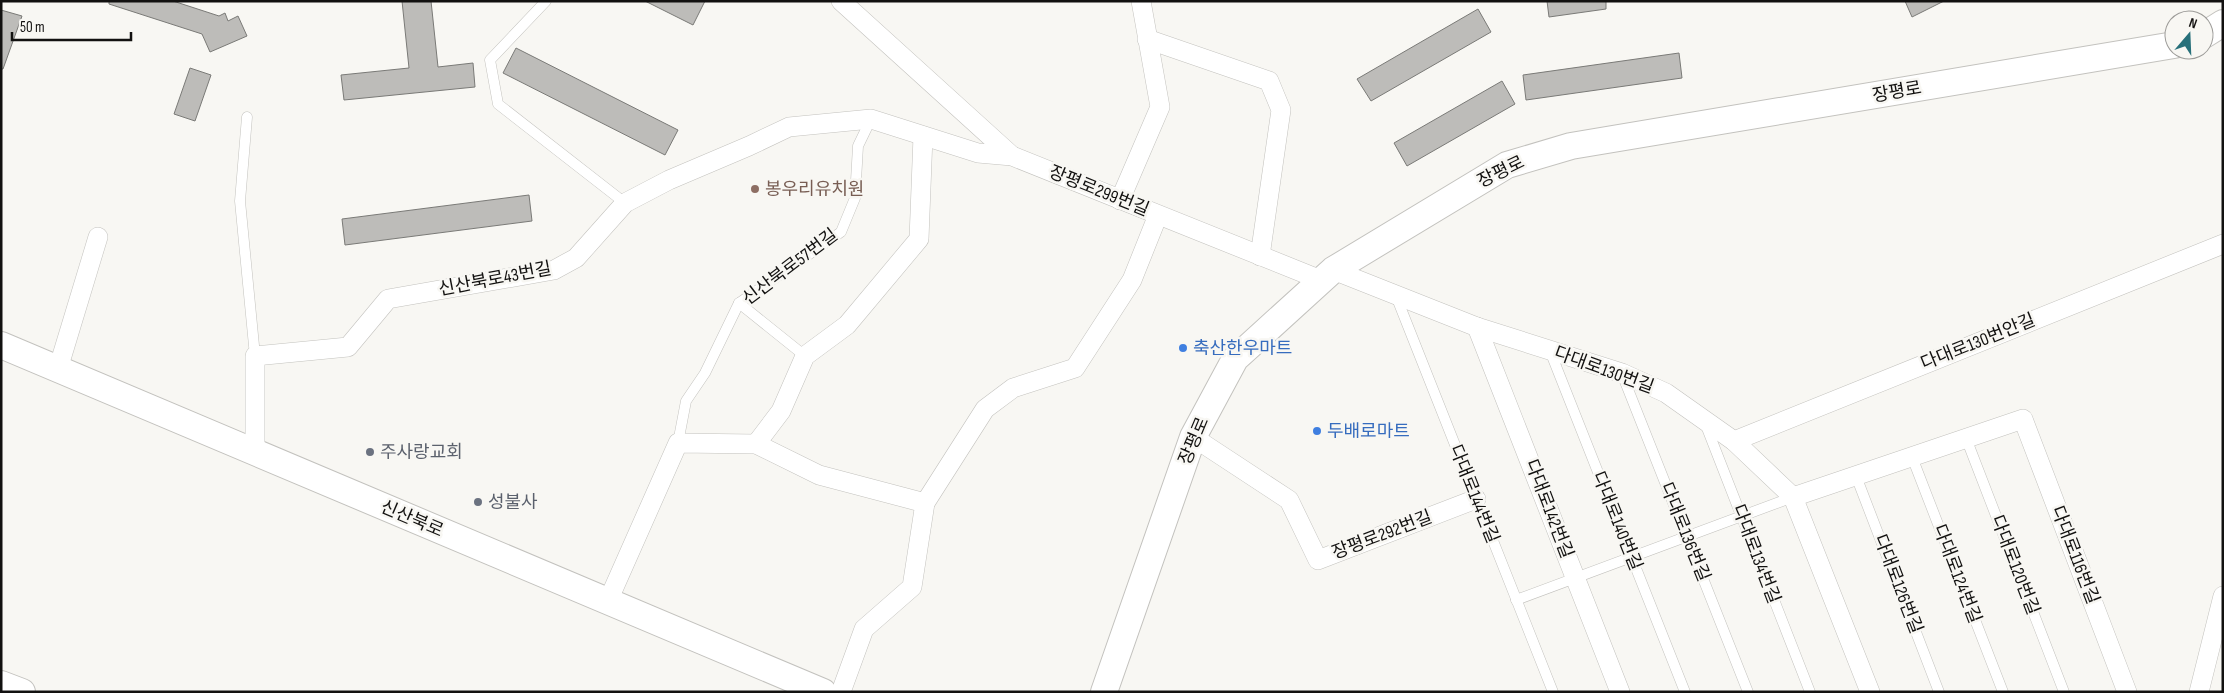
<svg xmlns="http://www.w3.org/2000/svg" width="2224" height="693" font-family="'Sofia Sans Condensed','Noto Sans KR',sans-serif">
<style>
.building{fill:#bdbcb9;stroke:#7a7a77}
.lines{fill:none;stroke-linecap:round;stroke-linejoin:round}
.lane-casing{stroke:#c3c2be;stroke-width:11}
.street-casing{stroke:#c3c2be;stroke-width:20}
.secondary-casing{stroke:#c3c2be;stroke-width:28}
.lane{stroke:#fff;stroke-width:10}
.street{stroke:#fff;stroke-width:19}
.secondary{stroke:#fff;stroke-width:26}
.education-dot{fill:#8d6e63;stroke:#f8f7f3;stroke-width:2}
.shop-dot{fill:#3f7fe0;stroke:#f8f7f3;stroke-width:2}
.worship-dot{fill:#6b7280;stroke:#f8f7f3;stroke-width:2}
.labels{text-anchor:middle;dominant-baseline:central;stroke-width:5;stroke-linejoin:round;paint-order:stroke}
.street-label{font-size:18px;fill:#121110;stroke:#f8f7f3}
.education-label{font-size:18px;fill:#785e54;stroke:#f8f7f3;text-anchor:start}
.shop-label{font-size:18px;fill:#366cbe;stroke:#f8f7f3;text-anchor:start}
.worship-label{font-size:18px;fill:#5b616d;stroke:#f8f7f3;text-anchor:start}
</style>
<rect width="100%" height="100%" fill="#f8f7f3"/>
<g class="building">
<path d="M 109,1 L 173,1 L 219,16 L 225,13 L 228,21 L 238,16 L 247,36 L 210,52 L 202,34 L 109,4 Z"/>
<path d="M 402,1 L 431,1 L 438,67 L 473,63 L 475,87 L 344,100 L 341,75 L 409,68 Z"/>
<path d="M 645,1 L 705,1 L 693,25 Z"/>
<path d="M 1547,1 L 1606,1 L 1606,9 L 1549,17 Z"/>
<path d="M 1905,1 L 1944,1 L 1912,17 Z"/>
<path d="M 1478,9 L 1491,32 L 1371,101 L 1357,79 Z"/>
<path d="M 1,10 L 22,16 L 3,69 L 1,69 Z"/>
<path d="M 516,48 L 678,130 L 665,155 L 503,73 Z"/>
<path d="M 1679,53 L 1682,78 L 1526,100 L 1523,75 Z"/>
<path d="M 190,68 L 211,75 L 195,121 L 174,114 Z"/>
<path d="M 1502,81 L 1515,104 L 1407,166 L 1394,143 Z"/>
<path d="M 529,195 L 532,221 L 345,245 L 342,219 Z"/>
</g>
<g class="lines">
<defs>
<g id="lane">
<path d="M 546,1 L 490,60 L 498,104 L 625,203"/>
<path d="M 247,117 L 240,201 L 255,356"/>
<path d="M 1396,296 L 1553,692"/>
<path d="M 739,303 L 805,356"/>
<path d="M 1550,351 L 1685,692"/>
<path d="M 1622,374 L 1748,692"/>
<path d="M 1705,423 L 1810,692"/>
<path d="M 1966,438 L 2064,692"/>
<path d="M 678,443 L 686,401 L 705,373 L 739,303 L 841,232 L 855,198 L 858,146 L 871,119"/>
<path d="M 1912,457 L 2003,692"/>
<path d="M 1856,476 L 1939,692"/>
<path d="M 1516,600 L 1793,497"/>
</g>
<g id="street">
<path d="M 841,1 L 1012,156"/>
<path d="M 1147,39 L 1269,81 L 1281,110 L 1260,256"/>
<path d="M 1120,200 L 1160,107 L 1141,1"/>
<path d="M 1333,270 L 1477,327 L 1622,373 L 1666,393 L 1734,441 L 1793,497 L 1870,692"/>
<path d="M 1477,327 L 1620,692"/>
<path d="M 58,369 L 98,237"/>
<path d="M 1193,437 L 1289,500 L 1318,560 L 1476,499"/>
<path d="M 1734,441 L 2223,244"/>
<path d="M 756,444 L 781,411 L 805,356 L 847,325 L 919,239 L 923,136"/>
<path d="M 255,454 L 255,356 L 348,347 L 388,299 L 554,270 L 576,258 L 625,203 L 669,180 L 749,146 L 789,127 L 871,119 L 978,153 L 1012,156 L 1321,280"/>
<path d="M 1793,497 L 2023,419 L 2127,692"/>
<path d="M 608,601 L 678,443 L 756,444 L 819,475 L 925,503"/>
<path d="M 841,692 L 864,629 L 912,587 L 925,503 L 985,409 L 1013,388 L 1075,368 L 1132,280 L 1158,215"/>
<path d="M 2199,692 L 2223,596"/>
</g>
<g id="secondary">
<path d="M 2204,35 L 2223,23"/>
<path d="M 1,345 L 823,692"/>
<path d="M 1,684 L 22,692"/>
<path d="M 1104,692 L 1193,437 L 1235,359 L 1333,270 L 1507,165 L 1571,146 L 2174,45"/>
</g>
</defs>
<use href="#lane" class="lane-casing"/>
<use href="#street" class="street-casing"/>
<use href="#secondary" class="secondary-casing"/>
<use href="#lane" class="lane"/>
<use href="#street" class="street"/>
<use href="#secondary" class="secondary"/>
</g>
<circle class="education-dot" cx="755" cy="189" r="5"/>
<g class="shop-dot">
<circle cx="1183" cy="348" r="5"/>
<circle cx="1317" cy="431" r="5"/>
</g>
<g class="worship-dot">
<circle cx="370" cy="452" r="5"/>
<circle cx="478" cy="502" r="5"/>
</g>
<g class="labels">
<g class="street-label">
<text transform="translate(1897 92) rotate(-10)">장평로</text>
<text transform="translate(1501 172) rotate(-26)">장평로</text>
<text transform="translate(1099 191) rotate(22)">장평로299번길</text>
<text transform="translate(790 267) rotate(-37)">신산북로57번길</text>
<text transform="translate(495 279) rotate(-11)">신산북로43번길</text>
<text transform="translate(1978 342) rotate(-22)">다대로130번안길</text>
<text transform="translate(1604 370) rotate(20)">다대로130번길</text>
<text transform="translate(1194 441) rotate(-67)">장평로</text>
<text transform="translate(1474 494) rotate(68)">다대로144번길</text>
<text transform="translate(1549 509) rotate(69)">다대로142번길</text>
<text transform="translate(412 519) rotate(23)">신산북로</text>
<text transform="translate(1617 521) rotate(68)">다대로140번길</text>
<text transform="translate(1685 532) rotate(68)">다대로136번길</text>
<text transform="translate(1382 535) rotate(-21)">장평로292번길</text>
<text transform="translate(1756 554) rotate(69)">다대로134번길</text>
<text transform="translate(2075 555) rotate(69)">다대로116번길</text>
<text transform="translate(2015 565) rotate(69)">다대로120번길</text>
<text transform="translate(1957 574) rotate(69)">다대로124번길</text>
<text transform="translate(1898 584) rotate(69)">다대로126번길</text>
</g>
<g class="education-label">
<text x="765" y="189">봉우리유치원</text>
</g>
<g class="shop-label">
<text x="1193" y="348">축산한우마트</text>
<text x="1327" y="431">두배로마트</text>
</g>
<g class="worship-label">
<text x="380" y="452">주사랑교회</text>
<text x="488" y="502">성불사</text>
</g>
</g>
<rect width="2224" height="693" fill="none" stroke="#121110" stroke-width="5"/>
<g transform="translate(2189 35) rotate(19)"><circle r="24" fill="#f8f7f3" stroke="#9c9b98"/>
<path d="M0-4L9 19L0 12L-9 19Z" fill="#27707a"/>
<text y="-8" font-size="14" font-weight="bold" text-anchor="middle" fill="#121110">N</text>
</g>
<path d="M12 32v8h119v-8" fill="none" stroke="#121110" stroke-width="2.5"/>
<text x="20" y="32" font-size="15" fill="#121110" stroke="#f8f7f3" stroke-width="4" paint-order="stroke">50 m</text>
</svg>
